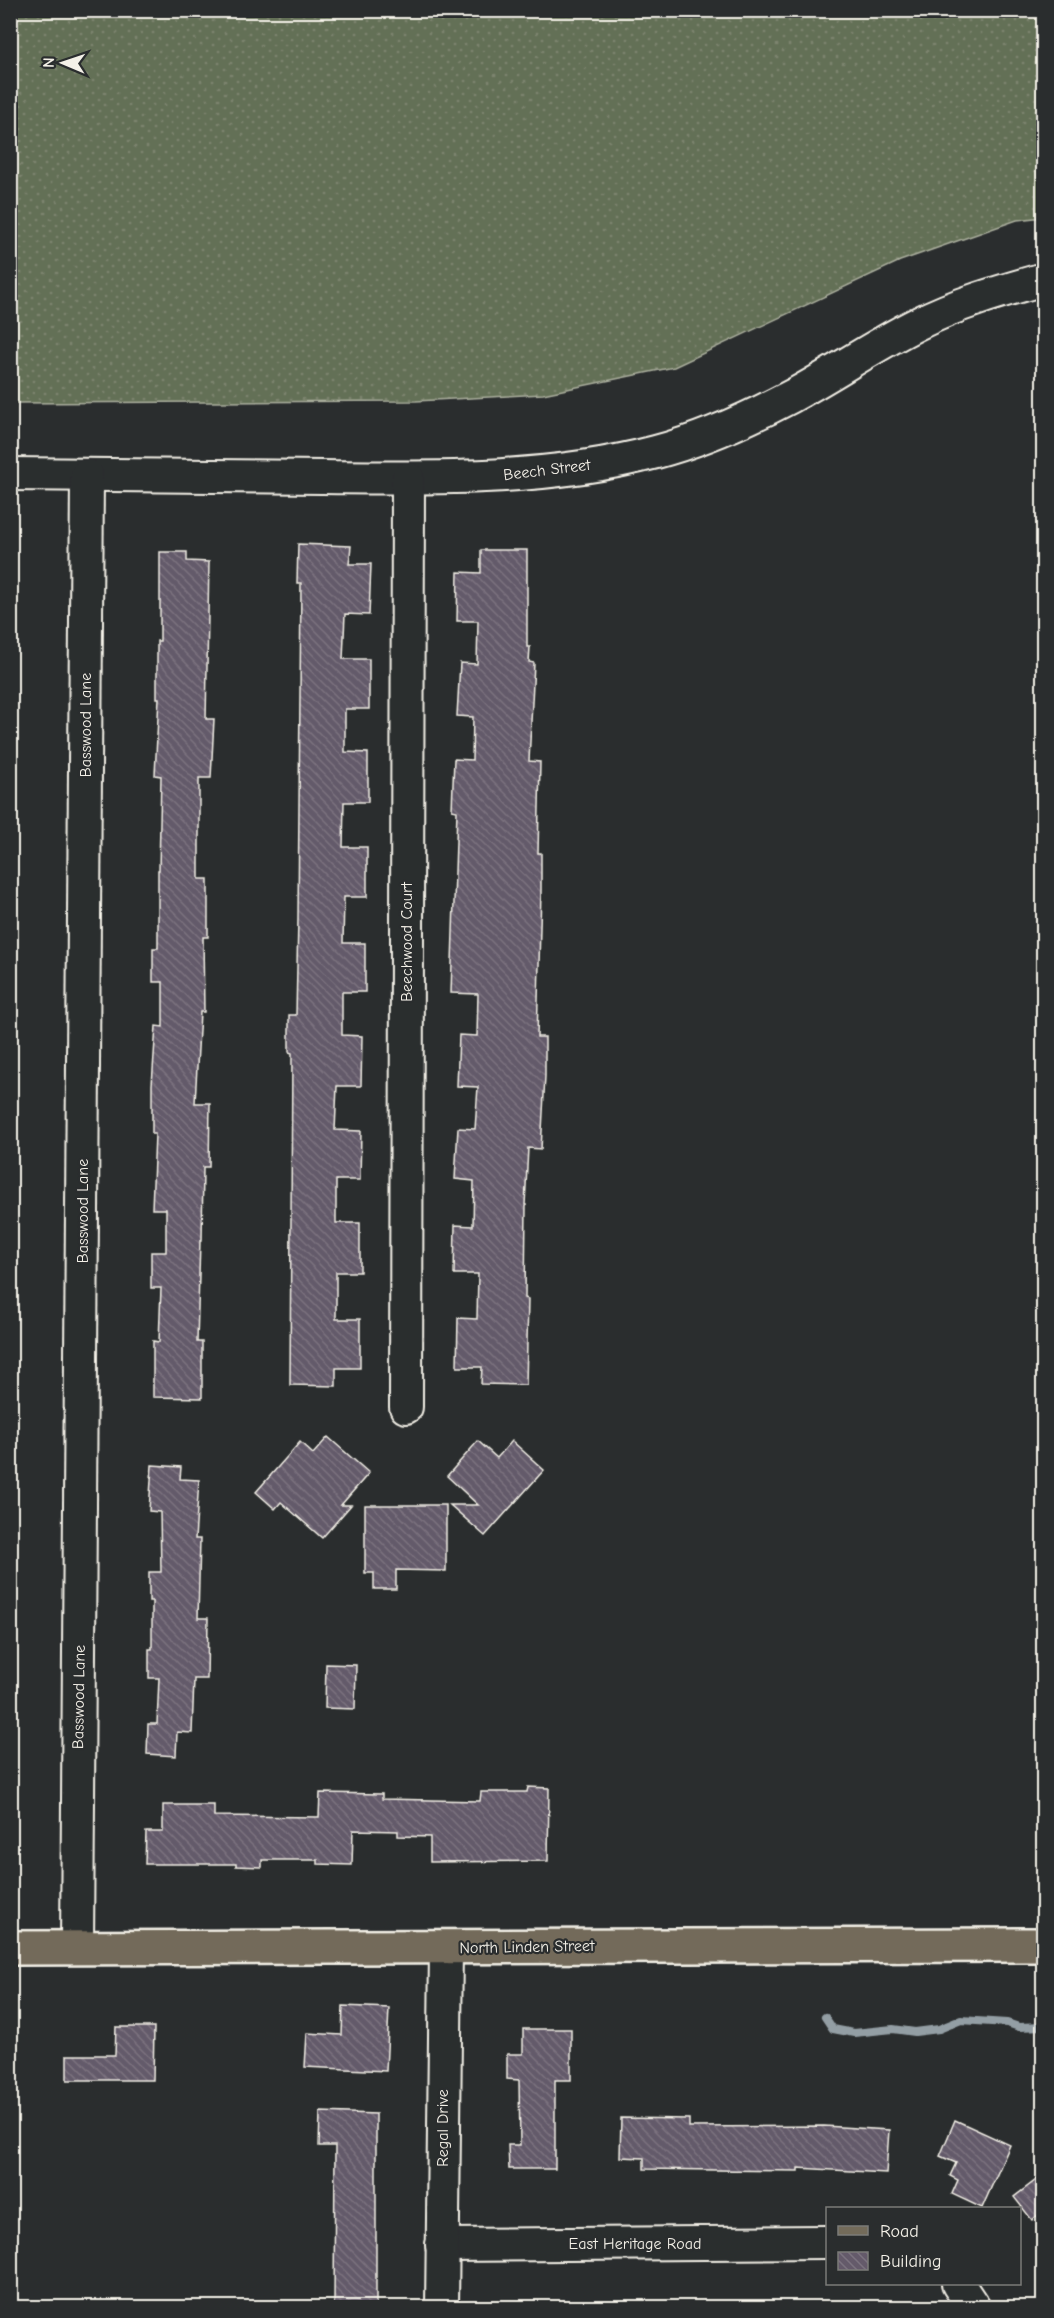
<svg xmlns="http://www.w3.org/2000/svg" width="1054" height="2318" font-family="'Comic Neue',sans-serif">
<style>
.grass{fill:url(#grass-dots);stroke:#acb09f;stroke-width:1.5}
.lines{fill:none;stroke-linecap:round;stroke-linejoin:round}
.stream{stroke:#939ea4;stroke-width:8}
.building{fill:url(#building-back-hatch);stroke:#f4f1e8;stroke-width:1.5}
.minor-casing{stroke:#f4f1e8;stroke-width:36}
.major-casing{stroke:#f4f1e8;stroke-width:38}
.minor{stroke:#2a2d2e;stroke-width:32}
.major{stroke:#736b5a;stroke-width:33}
.labels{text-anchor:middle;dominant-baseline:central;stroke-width:4.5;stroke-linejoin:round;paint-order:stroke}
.street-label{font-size:16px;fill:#f4f1e8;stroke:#2a2d2e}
</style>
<defs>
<pattern id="grass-dots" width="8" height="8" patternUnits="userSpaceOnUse" patternTransform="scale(1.5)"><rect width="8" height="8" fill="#646f56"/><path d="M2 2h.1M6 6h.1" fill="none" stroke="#7b846e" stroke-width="1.8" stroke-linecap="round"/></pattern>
<pattern id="building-back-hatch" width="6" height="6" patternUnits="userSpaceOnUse" patternTransform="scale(1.5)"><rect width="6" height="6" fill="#645a6a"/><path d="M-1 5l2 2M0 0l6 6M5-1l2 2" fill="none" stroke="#7b727f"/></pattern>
</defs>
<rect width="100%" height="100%" fill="#2a2d2e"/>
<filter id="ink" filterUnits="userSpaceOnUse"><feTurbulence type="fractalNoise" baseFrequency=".0167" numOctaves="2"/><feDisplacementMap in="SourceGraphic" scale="12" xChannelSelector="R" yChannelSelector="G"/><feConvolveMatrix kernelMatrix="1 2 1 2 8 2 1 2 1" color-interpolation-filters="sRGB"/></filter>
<g filter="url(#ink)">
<path class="grass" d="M 10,11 L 1043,11 L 1043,217 L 1017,220 L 900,261 L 674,367 L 543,394 L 416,401 L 11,403 Z"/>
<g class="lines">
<path class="stream" d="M 825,2017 L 833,2029 L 854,2033 L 893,2029 L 915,2032 L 939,2029 L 961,2020 L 1007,2023 L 1019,2027 L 1044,2026"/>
</g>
<g class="building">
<path d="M 298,544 L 351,546 L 349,564 L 371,564 L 369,615 L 345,614 L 343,659 L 369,659 L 369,709 L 345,709 L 345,752 L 368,753 L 368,802 L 344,802 L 343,847 L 367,847 L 367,897 L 344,897 L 343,943 L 365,943 L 365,992 L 342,992 L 342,1035 L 362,1036 L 361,1086 L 337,1086 L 335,1130 L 361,1131 L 360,1180 L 336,1180 L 336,1223 L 360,1223 L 360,1272 L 336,1272 L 336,1319 L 360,1319 L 360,1368 L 336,1368 L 336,1386 L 290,1385 L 292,1053 L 289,1052 L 289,1015 L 296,1015 L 298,919 L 301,583 L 297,583 Z"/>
<path d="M 481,550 L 527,550 L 527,647 L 530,647 L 529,662 L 534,663 L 529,761 L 540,762 L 538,853 L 541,853 L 541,891 L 537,1037 L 545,1037 L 545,1076 L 541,1149 L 528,1148 L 525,1205 L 526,1205 L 525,1298 L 528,1299 L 526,1385 L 481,1384 L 482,1367 L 457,1367 L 458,1318 L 477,1319 L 478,1274 L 454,1274 L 455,1225 L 473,1226 L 474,1181 L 455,1179 L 458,1128 L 475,1129 L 478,1087 L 457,1086 L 459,1035 L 477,1036 L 478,994 L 451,993 L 457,811 L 452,810 L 454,759 L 472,760 L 473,717 L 457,716 L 460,663 L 477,664 L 478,621 L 457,621 L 458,572 L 481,573 Z"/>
<path d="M 160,552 L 187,552 L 187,561 L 209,562 L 206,719 L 214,719 L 211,778 L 199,778 L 199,879 L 208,879 L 208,937 L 203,937 L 204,1012 L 200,1012 L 195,1103 L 210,1103 L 209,1167 L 203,1167 L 202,1241 L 200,1241 L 197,1342 L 202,1342 L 202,1398 L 153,1397 L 153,1341 L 159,1342 L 161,1288 L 151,1288 L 151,1252 L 166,1252 L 166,1209 L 152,1209 L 155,1134 L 152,1134 L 152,1085 L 156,1026 L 163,1027 L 163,982 L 153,982 L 153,948 L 158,948 L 158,870 L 159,870 L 161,776 L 155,775 L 159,698 L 157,698 L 157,641 L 160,641 Z"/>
<path d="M 328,1437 L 369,1473 L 341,1505 L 351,1505 L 322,1538 L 281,1502 L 275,1509 L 256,1492 L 300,1442 L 313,1454 Z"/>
<path d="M 478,1441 L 497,1458 L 512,1441 L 544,1470 L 485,1536 L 450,1505 L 478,1505 L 447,1476 Z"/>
<path d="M 152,1465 L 181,1467 L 180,1479 L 199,1480 L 195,1539 L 200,1539 L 198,1618 L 208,1618 L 207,1679 L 194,1679 L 192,1733 L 177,1732 L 176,1756 L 147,1754 L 148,1724 L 157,1724 L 159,1678 L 149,1678 L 149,1649 L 152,1649 L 152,1601 L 149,1601 L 149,1572 L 161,1572 L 160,1512 L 149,1511 Z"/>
<path d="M 365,1505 L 446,1505 L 446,1571 L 396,1570 L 396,1589 L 374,1589 L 374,1573 L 365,1573 Z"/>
<path d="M 326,1664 L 356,1665 L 355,1709 L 325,1708 Z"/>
<path d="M 528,1787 L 549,1788 L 548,1861 L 430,1862 L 430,1837 L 398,1836 L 398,1831 L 353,1830 L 352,1865 L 318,1864 L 318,1860 L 262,1860 L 262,1867 L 236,1866 L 236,1864 L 145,1864 L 146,1832 L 163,1832 L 163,1805 L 214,1805 L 214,1816 L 319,1817 L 320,1793 L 382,1794 L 382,1799 L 480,1801 L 481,1792 L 527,1792 Z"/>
<path d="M 343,2006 L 389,2008 L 386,2071 L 305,2067 L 307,2033 L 342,2035 Z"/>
<path d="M 116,2027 L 154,2027 L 153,2080 L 67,2080 L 67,2055 L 115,2055 Z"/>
<path d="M 523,2029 L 571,2029 L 571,2080 L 555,2080 L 555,2169 L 509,2169 L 508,2145 L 520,2145 L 519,2080 L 507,2079 L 507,2054 L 523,2054 Z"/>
<path d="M 320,2112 L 376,2114 L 376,2307 L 334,2307 L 335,2146 L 319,2146 Z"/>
<path d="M 621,2118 L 689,2119 L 689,2127 L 824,2126 L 889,2130 L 886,2173 L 798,2168 L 798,2171 L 644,2169 L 644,2158 L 620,2157 Z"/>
<path d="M 955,2120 L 1010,2145 L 982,2208 L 952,2194 L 958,2180 L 950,2176 L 956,2163 L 940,2156 Z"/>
<path d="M 1044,2174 L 1044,2210 L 1032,2220 L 1014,2197 Z"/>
</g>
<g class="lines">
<defs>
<g id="minor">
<path d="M 10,474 C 115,475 219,476 323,477 C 435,478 547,481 656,452 C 702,440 748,419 790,397 C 833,374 873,346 917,324 C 956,304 1001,291 1044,279"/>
<path d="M 406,1407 L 408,478"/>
<path d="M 77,1948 L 87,475"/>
<path d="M 442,2245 L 828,2242"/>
<path d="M 958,2284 L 974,2308"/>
<path d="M 442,2308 L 446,1948"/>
</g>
<path id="major" d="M 10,1948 L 1044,1945"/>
</defs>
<use href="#minor" class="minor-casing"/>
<use href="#major" class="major-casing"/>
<use href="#minor" class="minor"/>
<use href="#major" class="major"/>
</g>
</g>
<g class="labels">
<g class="street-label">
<text transform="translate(547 470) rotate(-7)">Beech Street</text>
<text transform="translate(86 725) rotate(-90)">Basswood Lane</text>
<text transform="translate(407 942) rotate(-90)">Beechwood Court</text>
<text transform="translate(83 1211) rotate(-90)">Basswood Lane</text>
<text transform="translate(79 1697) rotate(-89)">Basswood Lane</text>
<text transform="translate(527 1947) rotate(-1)">North Linden Street</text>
<text transform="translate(443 2128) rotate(-90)">Regal Drive</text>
<text x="635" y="2244">East Heritage Road</text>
</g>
</g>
<rect width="1054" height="2318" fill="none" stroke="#2a2d2e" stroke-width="36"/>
<rect x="18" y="18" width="1018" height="2282" fill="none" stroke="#f4f1e8" stroke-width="2" filter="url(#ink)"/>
<rect x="826" y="2207" width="195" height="78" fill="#2a2d2e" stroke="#7b7b78" stroke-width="1.5"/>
<rect x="838" y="2226" width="30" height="9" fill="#736b5a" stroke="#7b7b78" stroke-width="1.5"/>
<text x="880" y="2237" font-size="18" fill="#f4f1e8">Road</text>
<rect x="838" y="2252" width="30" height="18" fill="url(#building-back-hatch)" stroke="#7b7b78" stroke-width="1.5"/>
<text x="880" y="2267" font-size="18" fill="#f4f1e8">Building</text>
<g transform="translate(63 63) rotate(272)" stroke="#2a2d2e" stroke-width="4.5" paint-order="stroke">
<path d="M0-4.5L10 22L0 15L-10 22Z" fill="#f4f1e8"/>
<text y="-9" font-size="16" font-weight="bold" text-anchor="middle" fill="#f4f1e8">N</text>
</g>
</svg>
